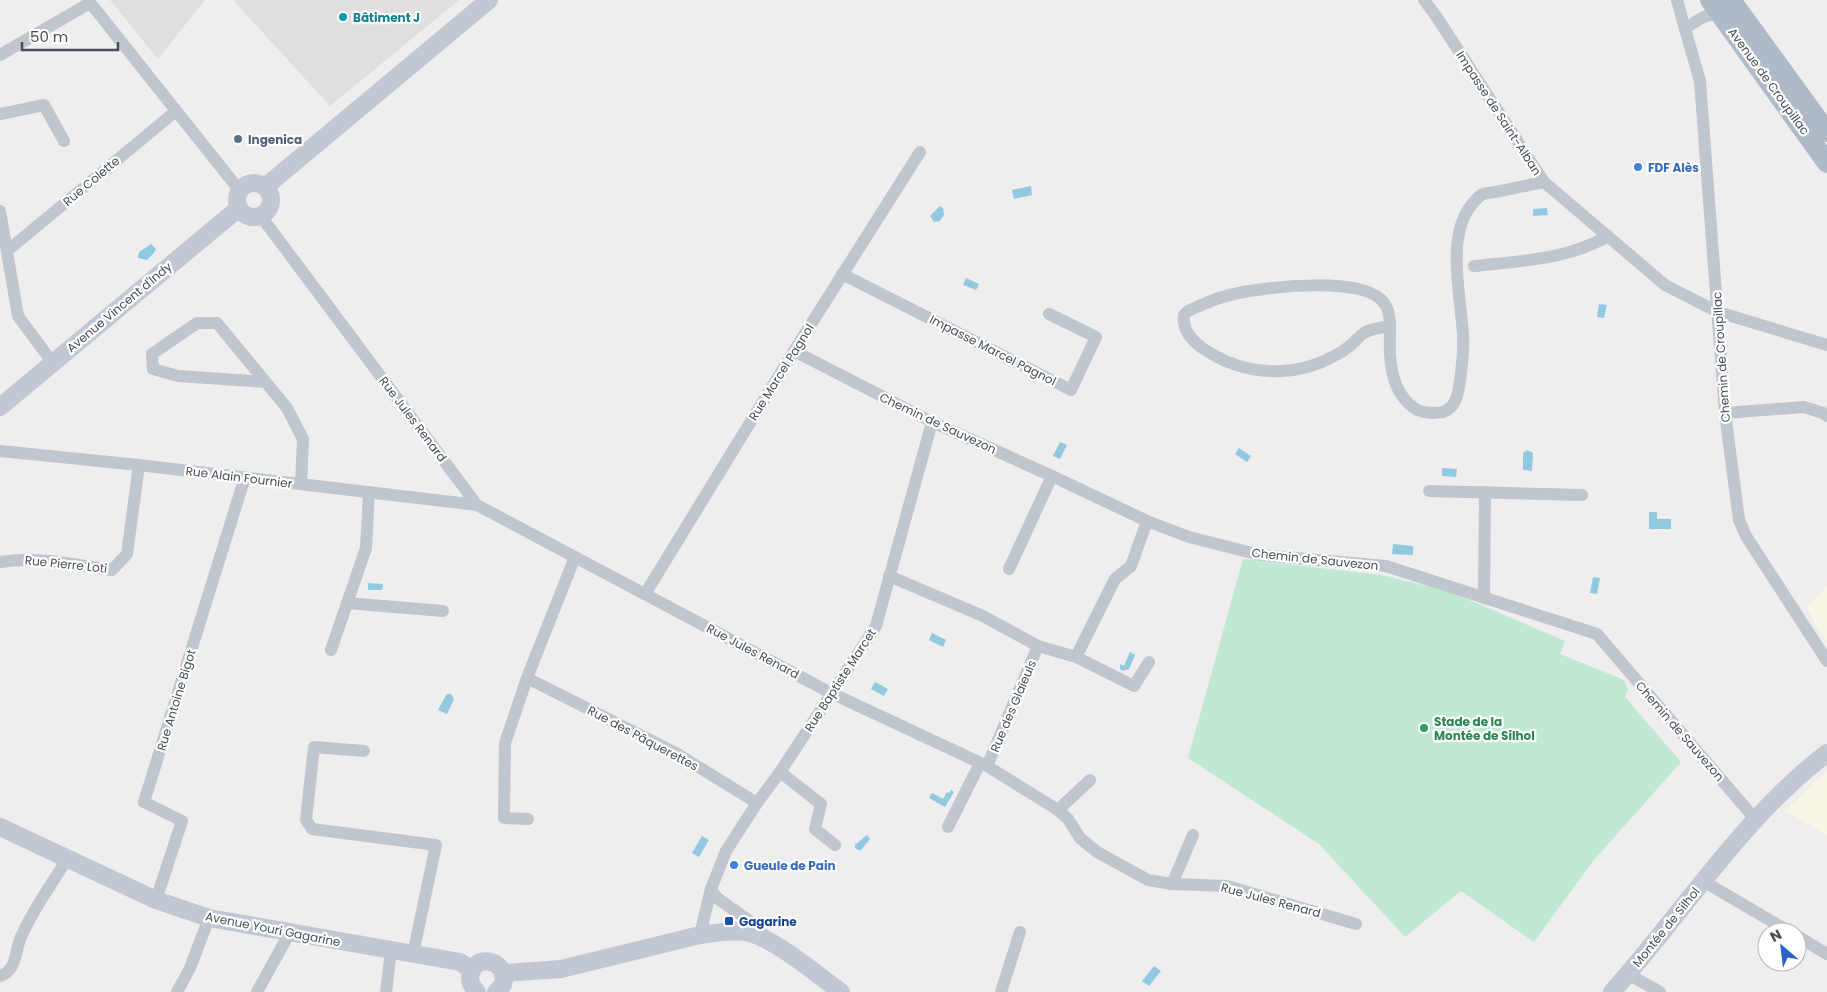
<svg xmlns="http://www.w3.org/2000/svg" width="1827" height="992" font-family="Poppins,sans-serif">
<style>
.commercial{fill:#f9f5e7}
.education{fill:#e0dede}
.green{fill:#bfe9d3}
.water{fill:#91c9e1}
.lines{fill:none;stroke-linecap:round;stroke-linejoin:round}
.street{stroke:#bfc6cd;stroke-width:12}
.secondary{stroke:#c1c8d4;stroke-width:18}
.primary{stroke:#afbac9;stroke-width:20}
.culture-dot{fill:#0f9aa8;stroke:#fff;stroke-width:2}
.service-dot{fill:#5c6f8a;stroke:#fff;stroke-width:2}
.shop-dot{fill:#3f7fe0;stroke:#fff;stroke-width:2}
.leisure-dot{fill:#2e9e5b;stroke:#fff;stroke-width:2}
.transit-dot{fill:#1a4fb4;stroke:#fff;stroke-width:2}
.labels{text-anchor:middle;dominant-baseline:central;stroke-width:4.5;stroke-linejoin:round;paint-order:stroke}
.culture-label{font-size:12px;font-weight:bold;fill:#0d838f;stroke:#fff;text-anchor:start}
.street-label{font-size:12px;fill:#474e58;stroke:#fff}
.service-label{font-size:12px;font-weight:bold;fill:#4e5e75;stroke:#fff;text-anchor:start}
.shop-label{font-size:12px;font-weight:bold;fill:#366cbe;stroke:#fff;text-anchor:start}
.leisure-label{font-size:12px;font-weight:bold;fill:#27864d;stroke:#fff;text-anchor:start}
.transit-label{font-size:12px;font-weight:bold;fill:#164399;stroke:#fff;text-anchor:start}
</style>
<rect width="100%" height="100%" fill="#efeded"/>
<g class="commercial">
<path d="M 1827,586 L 1827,643 L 1806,607 Z"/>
<path d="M 1827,772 L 1827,835 L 1785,811 Z"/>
</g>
<g class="education">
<path d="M 110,0 L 205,0 L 158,59 Z"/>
<path d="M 233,0 L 459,0 L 330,106 Z"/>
</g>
<path class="green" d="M 1243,559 L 1381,575 L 1448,591 L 1565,641 L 1560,654 L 1624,680 L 1628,690 L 1625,697 L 1681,762 L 1593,861 L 1534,942 L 1461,891 L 1405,937 L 1319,844 L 1188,758 Z"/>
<g class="water">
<path d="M 1031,186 L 1032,195 L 1014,199 L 1012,190 Z"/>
<path d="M 940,206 L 943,208 L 944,215 L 940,221 L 934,222 L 930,216 Z"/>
<path d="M 1547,208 L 1548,215 L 1533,216 L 1533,209 Z"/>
<path d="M 151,244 L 156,249 L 154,253 L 147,260 L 138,258 L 139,252 Z"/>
<path d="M 966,278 L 979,284 L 976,290 L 963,285 Z"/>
<path d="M 1599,304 L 1607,305 L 1604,318 L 1597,317 Z"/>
<path d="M 1060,442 L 1067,445 L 1060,459 L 1053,456 Z"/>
<path d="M 1239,448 L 1251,456 L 1247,462 L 1235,454 Z"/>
<path d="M 1527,450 L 1533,453 L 1532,471 L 1523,470 L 1523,453 Z"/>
<path d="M 1442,468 L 1457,469 L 1456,477 L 1442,476 Z"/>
<path d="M 1649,512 L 1657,512 L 1657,519 L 1671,519 L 1671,529 L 1649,529 Z"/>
<path d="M 1393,544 L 1413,546 L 1413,555 L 1392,554 Z"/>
<path d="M 1593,577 L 1600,578 L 1597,594 L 1590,593 Z"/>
<path d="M 368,583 L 383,584 L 382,590 L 368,590 Z"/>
<path d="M 932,633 L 946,640 L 943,647 L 929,640 Z"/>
<path d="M 1130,652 L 1135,655 L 1129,669 L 1123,671 L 1120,669 L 1120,664 L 1124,666 Z"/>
<path d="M 875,682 L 888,689 L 884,696 L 871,689 Z"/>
<path d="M 448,694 L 451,694 L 454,699 L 447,714 L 438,710 L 446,695 Z"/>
<path d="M 951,790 L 954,792 L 945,807 L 929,798 L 932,793 L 943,799 L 947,792 L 949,793 Z"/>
<path d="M 867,835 L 870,839 L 861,850 L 858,850 L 855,848 L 855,845 Z"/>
<path d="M 702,836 L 709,840 L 699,857 L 692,853 Z"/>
<path d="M 1154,966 L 1161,971 L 1149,986 L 1142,981 Z"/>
</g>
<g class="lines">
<g class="street">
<path d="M 88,0 L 240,191"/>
<path d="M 1424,0 L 1436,16 L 1544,182 L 1665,285 L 1718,312 L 1827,345"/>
<path d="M 1677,0 L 1685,29 C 1697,20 1706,14 1720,13"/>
<path d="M 1685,29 L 1700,81 L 1725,413 L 1739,520 L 1746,536 L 1827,661"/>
<path d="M 0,55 L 90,3"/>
<path d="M 0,114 L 44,105 L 64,141"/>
<path d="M 0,211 L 18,316 L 52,362"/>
<path d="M 260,215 L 477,505 L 831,693 L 987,766 L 1058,810 L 1068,819 L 1080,838 L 1097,852 L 1148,880 L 1172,884 L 1227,886 L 1356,924"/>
<path d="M 7,251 L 176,111"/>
<path d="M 1474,266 C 1520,261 1567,260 1608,236"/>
<path d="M 842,274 L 1071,390 L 1096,337 L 1049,314"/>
<path d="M 1390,326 C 1382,328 1371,328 1364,333 C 1360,335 1357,340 1353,343 C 1348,348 1340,353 1334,356 C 1294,378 1246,376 1207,351 C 1194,343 1182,331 1184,315 L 1188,311 C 1203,304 1218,297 1234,294 C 1265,287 1364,275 1384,303 C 1391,312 1390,326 1390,336 C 1389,362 1391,391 1414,408 C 1421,413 1434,414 1443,412 C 1457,407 1458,393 1460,381 C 1462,366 1464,351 1463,335 C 1461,297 1445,234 1473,203 C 1475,201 1478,197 1481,195 C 1484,193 1491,193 1495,192 C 1511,189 1528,185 1544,182"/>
<path d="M 794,351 L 932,422 L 1052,476 L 1147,521 L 1189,537 L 1260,555 L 1386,566 L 1597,634 L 1755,819"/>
<path d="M 266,382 L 178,376 L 153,369 L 152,354 L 197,323 L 217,323 L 287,408 L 303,439 L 301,484"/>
<path d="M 1725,413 L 1804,407 L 1823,413 L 1827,416"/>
<path d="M 0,451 L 139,465 L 477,505"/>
<path d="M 1429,491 L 1582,495"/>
<path d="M 0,562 C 37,556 76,565 112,570 L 127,554 L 139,465"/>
<path d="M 1009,569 L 1052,476"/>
<path d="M 889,576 L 983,616 L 1038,646 L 1076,657 L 1134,686 L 1149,662"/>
<path d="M 645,594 L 794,351 L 920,152"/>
<path d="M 1484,598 L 1485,492"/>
<path d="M 347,603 L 443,611"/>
<path d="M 331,650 L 366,548 L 369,492"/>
<path d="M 1076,657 L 1115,579 L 1131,566 L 1147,521"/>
<path d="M 527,678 L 676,753 L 757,803"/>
<path d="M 364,751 L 314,747 L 306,820 L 312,829 L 436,845 L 413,954"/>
<path d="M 987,766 L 1038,646"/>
<path d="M 780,772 L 821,804 L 815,829 L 835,845"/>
<path d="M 1058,810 L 1090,780"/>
<path d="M 528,819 L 504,818 L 505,743 L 527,678 L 575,557"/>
<path d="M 948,827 L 980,763"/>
<path d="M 1703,881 L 1790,932"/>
<path d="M 1172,884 L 1193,835"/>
<path d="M 711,889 L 717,898 L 748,920 L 765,936"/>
<path d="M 156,900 L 182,821 L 144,802 L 245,477"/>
<path d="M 700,935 L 711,889 L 726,851 L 757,803 L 780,772 L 876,626 L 932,422"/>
<path d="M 1797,936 L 1827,954"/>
<path d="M 1628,974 L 1660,992"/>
<path d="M 0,976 C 17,971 15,950 21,937 C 33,909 52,884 67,859"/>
<path d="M 177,992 L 190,968 L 209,918"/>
<path d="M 257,992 L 289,934"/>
<path d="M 386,992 L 391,951"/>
<path d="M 1001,992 L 1020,932"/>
</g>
<g class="secondary">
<circle cx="254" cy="200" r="17"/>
<path d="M 265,187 L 489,0"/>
<path d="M 0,407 L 239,208"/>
<path d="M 0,827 L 156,900 L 209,918 L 460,962 L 472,970"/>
<path d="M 503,973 L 561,969 L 700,935 C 715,933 735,929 750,933 C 778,941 817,975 841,992"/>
<path d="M 477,992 C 473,988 470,984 470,978 C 470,953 510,957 503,985 L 496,992"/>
<path d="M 1612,992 C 1684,912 1741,819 1827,753"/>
</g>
<g class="primary">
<path d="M 1710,0 L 1827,163"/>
<path d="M 1731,0 L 1827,132"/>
</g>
</g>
<circle class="culture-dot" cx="343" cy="17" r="5"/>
<circle class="service-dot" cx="238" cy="139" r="5"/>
<g class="shop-dot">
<circle cx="1638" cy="167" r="5"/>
<circle cx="734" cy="865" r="5"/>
</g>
<circle class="leisure-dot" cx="1424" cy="728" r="5"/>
<rect class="transit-dot" x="724" y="916" width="10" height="10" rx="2.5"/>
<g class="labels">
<g class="culture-label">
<text x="353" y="17">Bâtiment J</text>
</g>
<g class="street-label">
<text transform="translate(1769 81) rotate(54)">Avenue de Croupillac</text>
<text transform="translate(1499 113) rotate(57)">Impasse de Saint-Alban</text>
<text transform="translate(91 181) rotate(-40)">Rue Colette</text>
<text transform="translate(119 307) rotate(-40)">Avenue Vincent d'Indy</text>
<text transform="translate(993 350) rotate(27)">Impasse Marcel Pagnol</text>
<text transform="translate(1721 357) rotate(-94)">Chemin de Croupillac</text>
<text transform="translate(781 372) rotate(-58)">Rue Marcel Pagnol</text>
<text transform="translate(413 419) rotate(53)">Rue Jules Renard</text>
<text transform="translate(938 423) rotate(25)">Chemin de Sauvezon</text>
<text transform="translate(239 477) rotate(7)">Rue Alain Fournier</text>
<text transform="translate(1315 559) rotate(6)">Chemin de Sauvezon</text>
<text transform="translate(66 564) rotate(6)">Rue Pierre Loti</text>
<text transform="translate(753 651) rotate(28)">Rue Jules Renard</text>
<text transform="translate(840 680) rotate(-57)">Rue Baptiste Marcet</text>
<text transform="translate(176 700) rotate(-73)">Rue Antoine Bigot</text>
<text transform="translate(1013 706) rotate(-67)">Rue des Glaïeuls</text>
<text transform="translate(1680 731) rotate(49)">Chemin de Sauvezon</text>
<text transform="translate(643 738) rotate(28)">Rue des Pâquerettes</text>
<text transform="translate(1271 900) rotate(15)">Rue Jules Renard</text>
<text transform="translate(1666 927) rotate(-51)">Montée de Silhol</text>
<text transform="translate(273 929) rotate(11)">Avenue Youri Gagarine</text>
</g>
<g class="service-label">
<text x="248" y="139">Ingenica</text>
</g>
<g class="shop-label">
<text x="1648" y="167">FDF Alès</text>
<text x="744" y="865">Gueule de Pain</text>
</g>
<g class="leisure-label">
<text x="1434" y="721">Stade de la<tspan x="1434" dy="14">Montée de Silhol</tspan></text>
</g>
<g class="transit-label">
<text x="739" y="921">Gagarine</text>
</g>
</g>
<g transform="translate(1782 947) rotate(332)"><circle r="24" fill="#ffffff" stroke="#b5b8bc"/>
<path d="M0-4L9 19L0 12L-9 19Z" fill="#2c63c9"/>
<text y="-8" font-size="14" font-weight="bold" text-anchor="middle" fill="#474e58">N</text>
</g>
<path d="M22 42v8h96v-8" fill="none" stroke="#474e58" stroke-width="2.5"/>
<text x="30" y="42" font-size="15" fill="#474e58" stroke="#ffffff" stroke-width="4" paint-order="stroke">50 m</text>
</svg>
